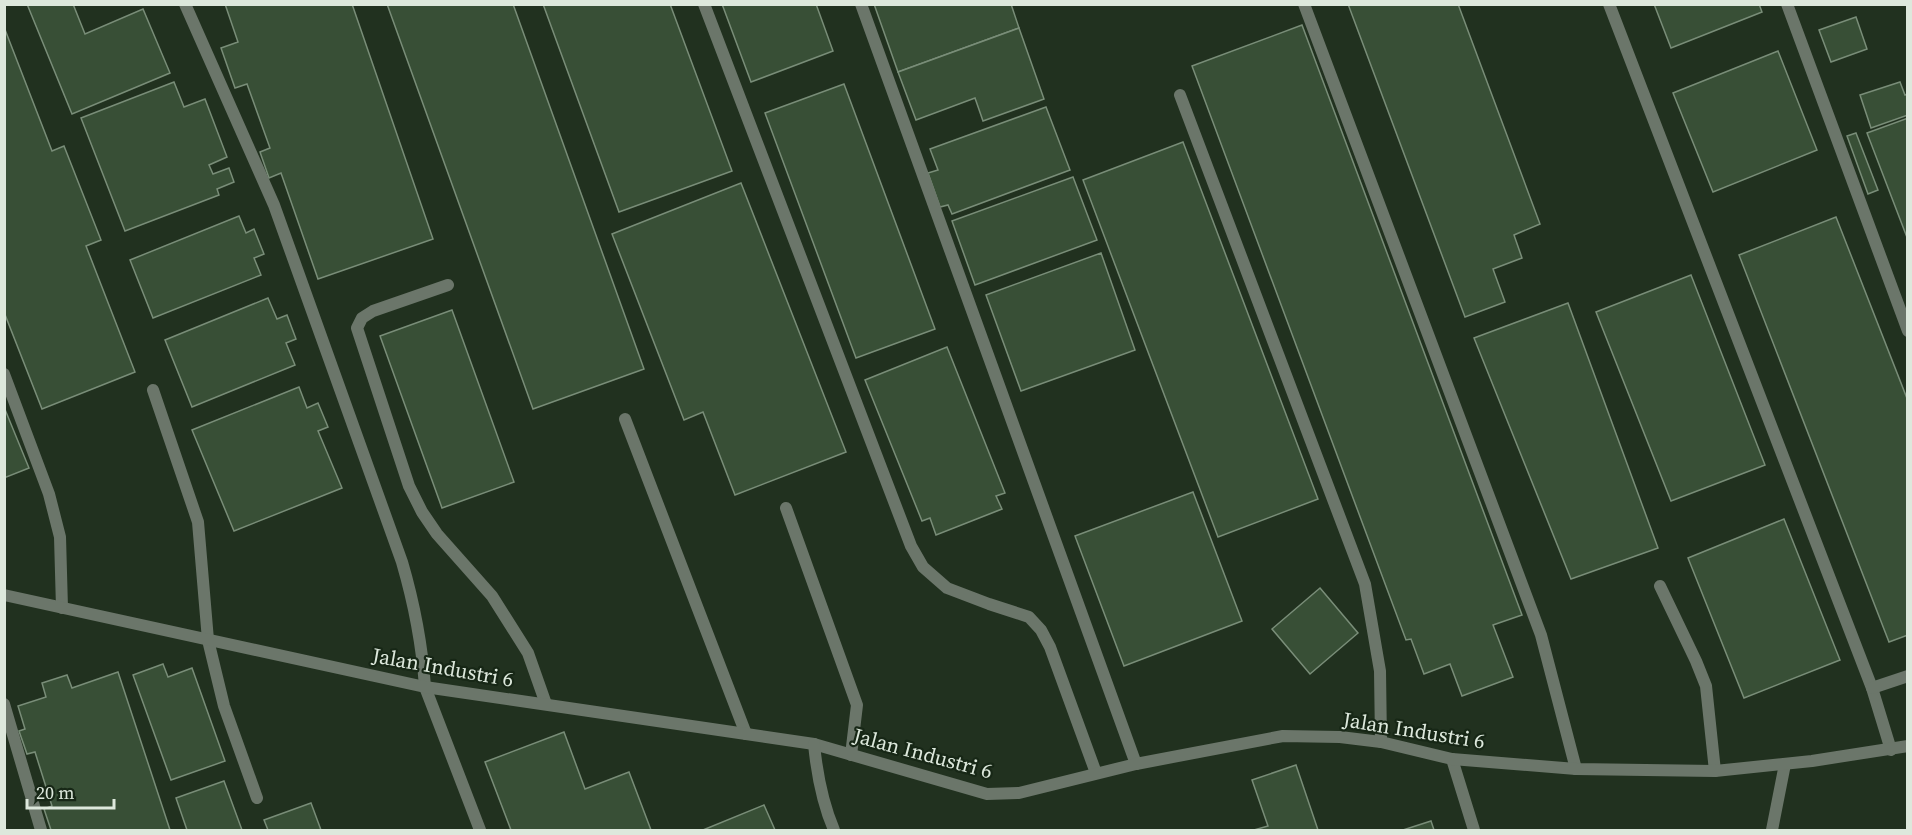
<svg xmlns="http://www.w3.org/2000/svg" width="1912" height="835" font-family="'Source Serif 4',serif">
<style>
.building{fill:#384f36;stroke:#798d78;stroke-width:1.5}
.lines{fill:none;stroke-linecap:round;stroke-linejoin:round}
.service{stroke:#6b766a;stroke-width:12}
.minor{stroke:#6b766a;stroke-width:12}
.labels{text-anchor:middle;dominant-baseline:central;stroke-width:4.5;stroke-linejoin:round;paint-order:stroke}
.street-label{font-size:21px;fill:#dde8dc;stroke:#172716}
</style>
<rect width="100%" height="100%" fill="#21311f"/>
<g class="building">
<path d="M 27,4 L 73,4 L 85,34 L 143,9 L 170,73 L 72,114 Z"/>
<path d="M 225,4 L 352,4 L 433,239 L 318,279 L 281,173 L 269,178 L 260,152 L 270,148 L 247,84 L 235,88 L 221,48 L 238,42 Z"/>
<path d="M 387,4 L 513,4 L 644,369 L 533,409 Z"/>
<path d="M 543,4 L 670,4 L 732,171 L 619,212 Z"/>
<path d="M 722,4 L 816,4 L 833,51 L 751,82 Z"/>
<path d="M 874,4 L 1011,4 L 1019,28 L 898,72 Z"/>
<path d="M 1348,4 L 1458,4 L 1540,224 L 1514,235 L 1522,258 L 1493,269 L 1505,302 L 1465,317 Z"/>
<path d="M 1654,4 L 1759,4 L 1762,12 L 1671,48 Z"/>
<path d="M 1856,17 L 1867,49 L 1831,62 L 1819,30 Z"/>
<path d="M 1302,25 L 1522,615 L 1493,625 L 1513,677 L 1462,696 L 1450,664 L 1424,674 L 1411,639 L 1406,640 L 1192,66 Z"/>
<path d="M 4,27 L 52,151 L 64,146 L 101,240 L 86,246 L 135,372 L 42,409 L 4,312 Z"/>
<path d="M 1019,28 L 1044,99 L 983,121 L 975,98 L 916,120 L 898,72 Z"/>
<path d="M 1778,51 L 1817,150 L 1713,192 L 1673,93 Z"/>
<path d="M 174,82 L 184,107 L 205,99 L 227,157 L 209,165 L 213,174 L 229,168 L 234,182 L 217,189 L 219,195 L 125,231 L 81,118 Z"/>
<path d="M 1900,82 L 1905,95 L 1908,94 L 1908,115 L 1871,128 L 1860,95 Z"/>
<path d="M 844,84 L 935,329 L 856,358 L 765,113 Z"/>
<path d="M 1046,107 L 1070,170 L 952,214 L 948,205 L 940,207 L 928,173 L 938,170 L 930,149 Z"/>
<path d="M 1908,118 L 1908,240 L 1867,133 Z"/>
<path d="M 1856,133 L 1878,190 L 1868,194 L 1847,136 Z"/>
<path d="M 1183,142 L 1318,499 L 1218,537 L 1083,180 Z"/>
<path d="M 1073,177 L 1097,240 L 975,285 L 952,221 Z"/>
<path d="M 741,183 L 846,452 L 735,495 L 703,412 L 684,420 L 612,234 Z"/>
<path d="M 239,216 L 246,233 L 254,229 L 264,254 L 254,258 L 261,275 L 153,318 L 130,260 Z"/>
<path d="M 1836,217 L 1908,401 L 1908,635 L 1889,642 L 1739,255 Z"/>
<path d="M 1101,253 L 1135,350 L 1021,391 L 986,295 Z"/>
<path d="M 1691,275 L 1765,465 L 1671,501 L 1596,312 Z"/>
<path d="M 268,298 L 277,319 L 287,315 L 296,339 L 286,343 L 295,365 L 192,407 L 165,340 Z"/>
<path d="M 1568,303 L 1658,548 L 1571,579 L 1474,338 Z"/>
<path d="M 452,310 L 514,482 L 442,508 L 380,336 Z"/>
<path d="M 947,347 L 1005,493 L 996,496 L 1002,509 L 936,535 L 930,518 L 922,521 L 865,380 Z"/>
<path d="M 299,387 L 307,408 L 318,403 L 328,427 L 318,431 L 342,488 L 234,531 L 192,430 Z"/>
<path d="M 4,407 L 29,468 L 4,478 Z"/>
<path d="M 1193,492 L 1242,621 L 1124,666 L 1075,536 Z"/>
<path d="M 1784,519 L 1840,660 L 1744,698 L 1688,558 Z"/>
<path d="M 1320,588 L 1358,633 L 1310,674 L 1272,629 Z"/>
<path d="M 163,664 L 168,677 L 192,668 L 225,761 L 171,780 L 133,675 Z"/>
<path d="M 118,672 L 170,830 L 51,830 L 44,809 L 52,806 L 35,752 L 27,754 L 19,731 L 25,729 L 18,706 L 46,697 L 42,683 L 67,675 L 72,688 Z"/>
<path d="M 564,732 L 585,789 L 629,772 L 651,830 L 511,830 L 485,762 Z"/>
<path d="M 1296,765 L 1318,830 L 1254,830 L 1268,826 L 1252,780 Z"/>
<path d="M 224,781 L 242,830 L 187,830 L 176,798 Z"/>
<path d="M 311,803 L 321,830 L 268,830 L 264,820 Z"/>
<path d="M 764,805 L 775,830 L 703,830 Z"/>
<path d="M 1431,821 L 1434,830 L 1403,830 Z"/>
</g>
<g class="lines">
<g class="service">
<path d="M 704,4 L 911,546 L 923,567 L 947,588 L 989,604 L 1029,617 L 1041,630 L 1050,647 L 1096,773"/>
<path d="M 861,4 L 1136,764"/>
<path d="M 1304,4 L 1541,635 L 1576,769"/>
<path d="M 1609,4 L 1872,688 L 1891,750"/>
<path d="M 1787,4 L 1908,331"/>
<path d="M 1180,95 L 1365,584 L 1380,671 L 1381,742"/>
<path d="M 448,285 L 373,311 L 362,318 L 357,328 L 409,486 L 422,512 L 437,534 L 492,596 L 528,653 L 546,704"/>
<path d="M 4,374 L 49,494 L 60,537 L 62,608"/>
<path d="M 153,390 L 198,522 L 208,640 L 224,706 L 257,798"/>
<path d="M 625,419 L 746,734"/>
<path d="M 786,508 L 857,705 L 851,755"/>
<path d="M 1660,586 L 1696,661 L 1706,686 L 1715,771"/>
<path d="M 425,687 L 480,830"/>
<path d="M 1872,688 L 1908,676"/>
<path d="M 4,704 L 41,830"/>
<path d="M 1452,759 L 1474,830"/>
<path d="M 1772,830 L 1785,764"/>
</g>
<g class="minor">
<path d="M 185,4 L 274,205 L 402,562 C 414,603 422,644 425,687"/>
<path d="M 4,595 L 425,687 L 814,744 L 987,794 L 1019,793 L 1136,764 L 1283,736 L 1340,737 L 1381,742 L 1452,759 L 1576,769 L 1715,771 L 1812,761 L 1908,746"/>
<path d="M 814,744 C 817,775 822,802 834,830"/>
</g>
</g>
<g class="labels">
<g class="street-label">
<text transform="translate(443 667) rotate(10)">Jalan Industri 6</text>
<text transform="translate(1414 730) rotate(9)">Jalan Industri 6</text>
<text transform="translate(923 753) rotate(15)">Jalan Industri 6</text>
</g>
</g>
<rect width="1912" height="835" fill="none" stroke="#dde8dc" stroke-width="12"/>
<path d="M27 799v9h87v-9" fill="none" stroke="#dde8dc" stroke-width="3"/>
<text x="36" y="799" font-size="18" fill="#dde8dc" stroke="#172716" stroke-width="4.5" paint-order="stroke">20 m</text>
</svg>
